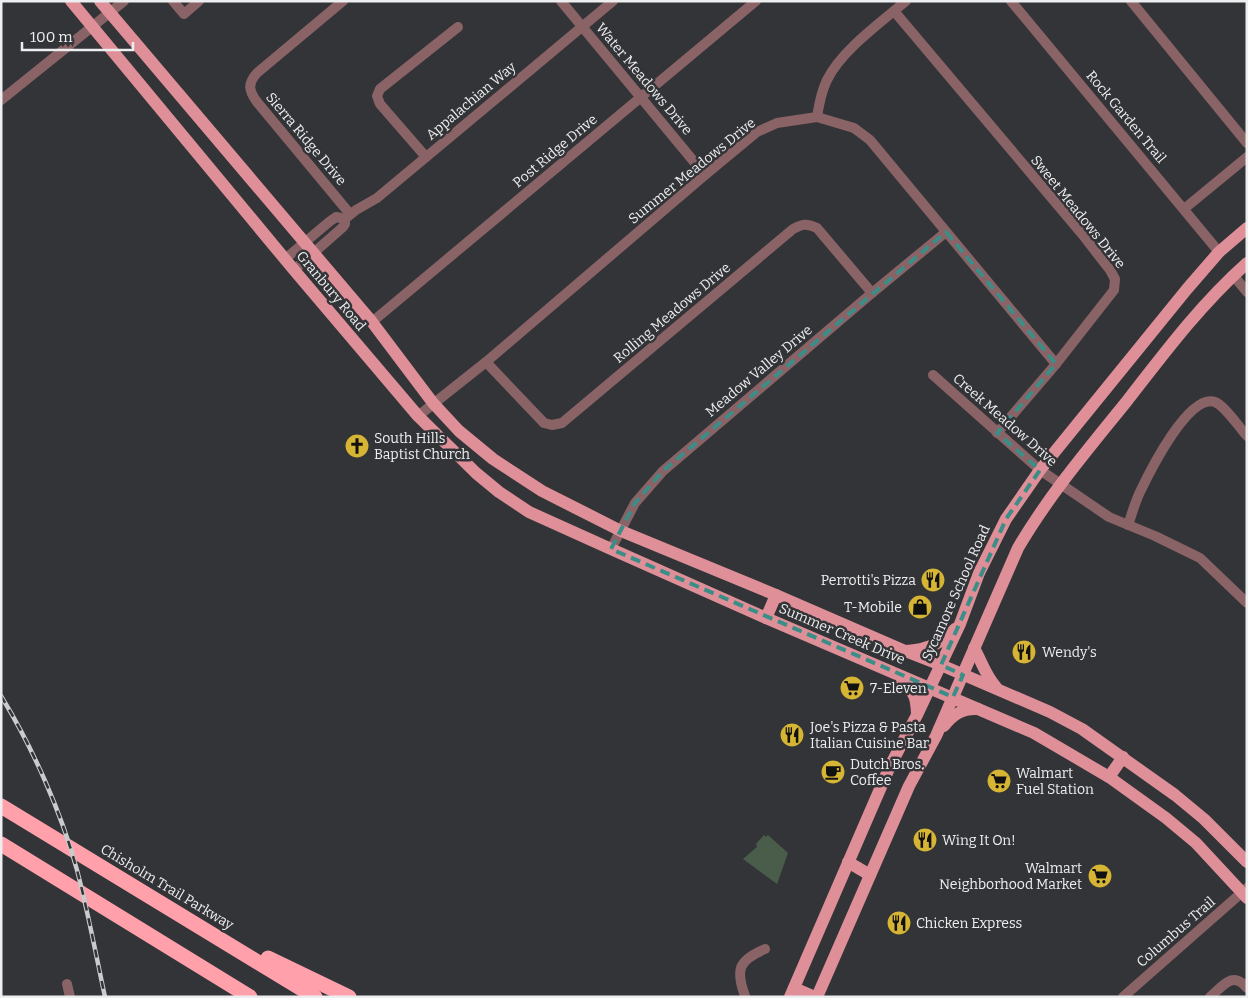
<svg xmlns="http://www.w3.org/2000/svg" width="1248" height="998" font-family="Bitter,serif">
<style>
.green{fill:#495d4a}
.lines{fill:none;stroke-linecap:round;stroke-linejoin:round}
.minor{stroke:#8a6367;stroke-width:10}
.major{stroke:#de8f98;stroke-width:12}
.highway{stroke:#ffa0ab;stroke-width:15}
.rail-casing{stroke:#cacbcd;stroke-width:4.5}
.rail{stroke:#333437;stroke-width:2.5;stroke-dasharray:8;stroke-linecap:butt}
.marked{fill:none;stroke:#3b8e88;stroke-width:4;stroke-dasharray:10 6;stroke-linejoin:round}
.labels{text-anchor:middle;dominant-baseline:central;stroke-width:5;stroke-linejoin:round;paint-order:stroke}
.street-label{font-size:14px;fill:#edeef0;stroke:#333437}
.poi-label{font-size:14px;fill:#edeef0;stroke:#333437;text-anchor:start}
</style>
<rect width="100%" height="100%" fill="#333437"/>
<path class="green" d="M 764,835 L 766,837 L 768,835 L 788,853 L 777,884 L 743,859 L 757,847 L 756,844 Z"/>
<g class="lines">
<g class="minor">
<path d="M 173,1 L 184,14 L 199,1"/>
<path d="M 343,1 L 257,73 C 247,84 249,91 257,102 L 350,214"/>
<path d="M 561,1 L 705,175"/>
<path d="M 1011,1 L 1219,252"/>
<path d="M 1131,1 L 1247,143"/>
<path d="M 894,11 L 1082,234 L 1110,270 L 1115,279 L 1114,290 L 1056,364 L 997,433"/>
<path d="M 1,100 L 124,1"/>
<path d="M 817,117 C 819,104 821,92 827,80 C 841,51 881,22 906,1"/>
<path d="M 426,157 L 380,104 L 377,96 L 380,89 L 458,27"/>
<path d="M 1184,209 L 1247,157"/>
<path d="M 285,259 L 329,222 L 336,217 L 345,219"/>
<path d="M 294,270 L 343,227 L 345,224 L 345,219 L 356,210 L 377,198 L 613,1"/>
<path d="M 1233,275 L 1247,292"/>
<path d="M 372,322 L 756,1"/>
<path d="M 486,362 L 544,423 L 552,425 L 562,423 L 793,229 C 802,224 807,223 817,228 L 872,293"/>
<path d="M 933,375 L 1040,470 L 1109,517 L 1155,536 L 1200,558 L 1247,603"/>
<path d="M 418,416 L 486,362 L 705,175 L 757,132 L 777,123 L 817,117 L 854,128 L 870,140 L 1056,364"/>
<path d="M 1128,525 C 1132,514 1135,502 1140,492 C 1149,473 1189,392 1215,402 C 1225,406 1239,427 1247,436"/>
<path d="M 611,549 L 635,503 L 663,471 L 872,293 L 946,232"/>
<path d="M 67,984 L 70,997"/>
<path d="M 745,996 C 735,969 739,960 765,949"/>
<path d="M 1123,997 L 1247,888"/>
<path d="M 1210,997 C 1223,986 1233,970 1247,988"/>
</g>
<g class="major">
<path d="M 71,1 L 294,270 L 418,416 L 476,473 L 499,492 L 529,512 L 611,549 L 766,618 L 1034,733 L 1109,777 L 1166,818 L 1196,843 L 1247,898"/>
<path d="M 100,1 L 372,322 L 433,403 L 459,431 L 493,459 L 542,491 L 621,531 L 776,595 L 905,651 L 941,665 L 1050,712 L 1082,729 L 1175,795 L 1204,819 L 1247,862"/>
<path d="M 766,618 L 776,595"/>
<path d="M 974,648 C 982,662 985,675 996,687"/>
<path d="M 906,651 C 926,650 942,644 955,629"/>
<path d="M 899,678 C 913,693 916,692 917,714"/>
<path d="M 944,726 C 953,714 963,708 978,709"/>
<path d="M 1109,777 L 1123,757"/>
<path d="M 848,862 L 870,875"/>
<path d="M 794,988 L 815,997"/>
<path d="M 790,997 L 890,766 L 917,715 L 960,624 L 979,573 L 1006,519 L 1040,470 L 1187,289 L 1219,252 L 1247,228"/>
<path d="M 817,997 L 909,786 L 936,736 L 1018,548 C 1049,495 1089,448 1127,401 C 1165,352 1201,304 1247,263"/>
</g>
<g class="highway">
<path d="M 1,806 L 315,997"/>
<path d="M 1,844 L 250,997"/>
<path d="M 268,958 L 349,997"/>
</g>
<defs>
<path id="rail" d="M 1,696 C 33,748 61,812 77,870 C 88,912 96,955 105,997"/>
</defs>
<use href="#rail" class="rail-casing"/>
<use href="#rail" class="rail"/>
</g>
<path class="marked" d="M 946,232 L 1056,364 L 997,433 L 1040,470 L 1006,519 L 941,665 L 963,675 L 953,697 L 611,549 L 635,503 L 663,471 Z"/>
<defs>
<symbol id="church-disc" viewBox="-11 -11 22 22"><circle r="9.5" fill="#d6b534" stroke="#333437"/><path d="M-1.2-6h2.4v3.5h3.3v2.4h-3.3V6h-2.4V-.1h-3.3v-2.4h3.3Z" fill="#111"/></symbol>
<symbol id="restaurant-disc" viewBox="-11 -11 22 22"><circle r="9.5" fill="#d6b534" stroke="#333437"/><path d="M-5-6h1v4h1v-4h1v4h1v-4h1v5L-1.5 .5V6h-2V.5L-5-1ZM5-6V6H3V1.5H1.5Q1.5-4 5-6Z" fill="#111"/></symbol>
<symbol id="shop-disc" viewBox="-11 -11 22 22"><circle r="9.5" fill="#d6b534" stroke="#333437"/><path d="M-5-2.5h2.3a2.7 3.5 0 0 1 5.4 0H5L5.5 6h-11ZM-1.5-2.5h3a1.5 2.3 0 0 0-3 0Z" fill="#111"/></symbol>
<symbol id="supermarket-disc" viewBox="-11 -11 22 22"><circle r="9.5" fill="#d6b534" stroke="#333437"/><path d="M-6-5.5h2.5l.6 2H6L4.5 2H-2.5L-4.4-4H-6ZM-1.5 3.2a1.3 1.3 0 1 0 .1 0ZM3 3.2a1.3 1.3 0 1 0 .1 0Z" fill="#111"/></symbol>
<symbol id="cafe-disc" viewBox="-11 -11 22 22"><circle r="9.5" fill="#d6b534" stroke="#333437"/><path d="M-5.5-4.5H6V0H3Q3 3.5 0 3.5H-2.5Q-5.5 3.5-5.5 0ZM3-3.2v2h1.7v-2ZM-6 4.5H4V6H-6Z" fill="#111"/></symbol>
</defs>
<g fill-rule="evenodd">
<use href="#church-disc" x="343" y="432" width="28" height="28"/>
<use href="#restaurant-disc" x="919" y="566" width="28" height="28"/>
<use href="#shop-disc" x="906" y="593" width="28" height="28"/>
<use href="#restaurant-disc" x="1010" y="638" width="28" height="28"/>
<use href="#supermarket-disc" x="838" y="674" width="28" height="28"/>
<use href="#restaurant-disc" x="778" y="721" width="28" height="28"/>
<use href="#cafe-disc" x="819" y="758" width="28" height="28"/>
<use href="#supermarket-disc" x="985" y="767" width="28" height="28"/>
<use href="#restaurant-disc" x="911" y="826" width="28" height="28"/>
<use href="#supermarket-disc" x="1086" y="862" width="28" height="28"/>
<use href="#restaurant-disc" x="885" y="909" width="28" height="28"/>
</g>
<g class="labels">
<g class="street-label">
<text transform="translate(644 79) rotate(50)">Water Meadows Drive</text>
<text transform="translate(471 101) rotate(-40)">Appalachian Way</text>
<text transform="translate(1126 117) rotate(50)">Rock Garden Trail</text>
<text transform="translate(306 139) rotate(50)">Sierra Ridge Drive</text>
<text transform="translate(555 151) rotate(-40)">Post Ridge Drive</text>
<text transform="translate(692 171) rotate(-39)">Summer Meadows Drive</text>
<text transform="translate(1078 212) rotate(51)">Sweet Meadows Drive</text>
<text transform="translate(331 291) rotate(50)">Granbury Road</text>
<text transform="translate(672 313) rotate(-40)">Rolling Meadows Drive</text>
<text transform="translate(759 371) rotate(-40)">Meadow Valley Drive</text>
<text transform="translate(1005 420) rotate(41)">Creek Meadow Drive</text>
<text transform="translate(956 593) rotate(-66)">Sycamore School Road</text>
<text transform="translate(842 634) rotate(23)">Summer Creek Drive</text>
<text transform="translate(167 887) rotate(31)">Chisholm Trail Parkway</text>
<text transform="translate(1176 932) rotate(-41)">Columbus Trail</text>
</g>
<g class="poi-label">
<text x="374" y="438">South Hills<tspan x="374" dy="16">Baptist Church</tspan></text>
<text x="916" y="580" text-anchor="end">Perrotti's Pizza</text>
<text x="902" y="607" text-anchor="end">T-Mobile</text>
<text x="1042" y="652">Wendy's</text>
<text x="870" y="688">7-Eleven</text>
<text x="810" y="727">Joe's Pizza &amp; Pasta<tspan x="810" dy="16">Italian Cuisine Bar</tspan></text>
<text x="850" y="764">Dutch Bros.<tspan x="850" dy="16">Coffee</tspan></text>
<text x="1016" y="773">Walmart<tspan x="1016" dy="16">Fuel Station</tspan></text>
<text x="942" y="840">Wing It On!</text>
<text x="1082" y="868" text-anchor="end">Walmart<tspan x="1082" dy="16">Neighborhood Market</tspan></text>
<text x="916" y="923">Chicken Express</text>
</g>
</g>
<rect width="1248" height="998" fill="none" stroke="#edeef0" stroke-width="5"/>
<path d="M22 42v8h111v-8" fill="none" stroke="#edeef0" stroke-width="2.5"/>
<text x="30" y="42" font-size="15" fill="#edeef0" stroke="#333437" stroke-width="4" paint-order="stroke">100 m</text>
</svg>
